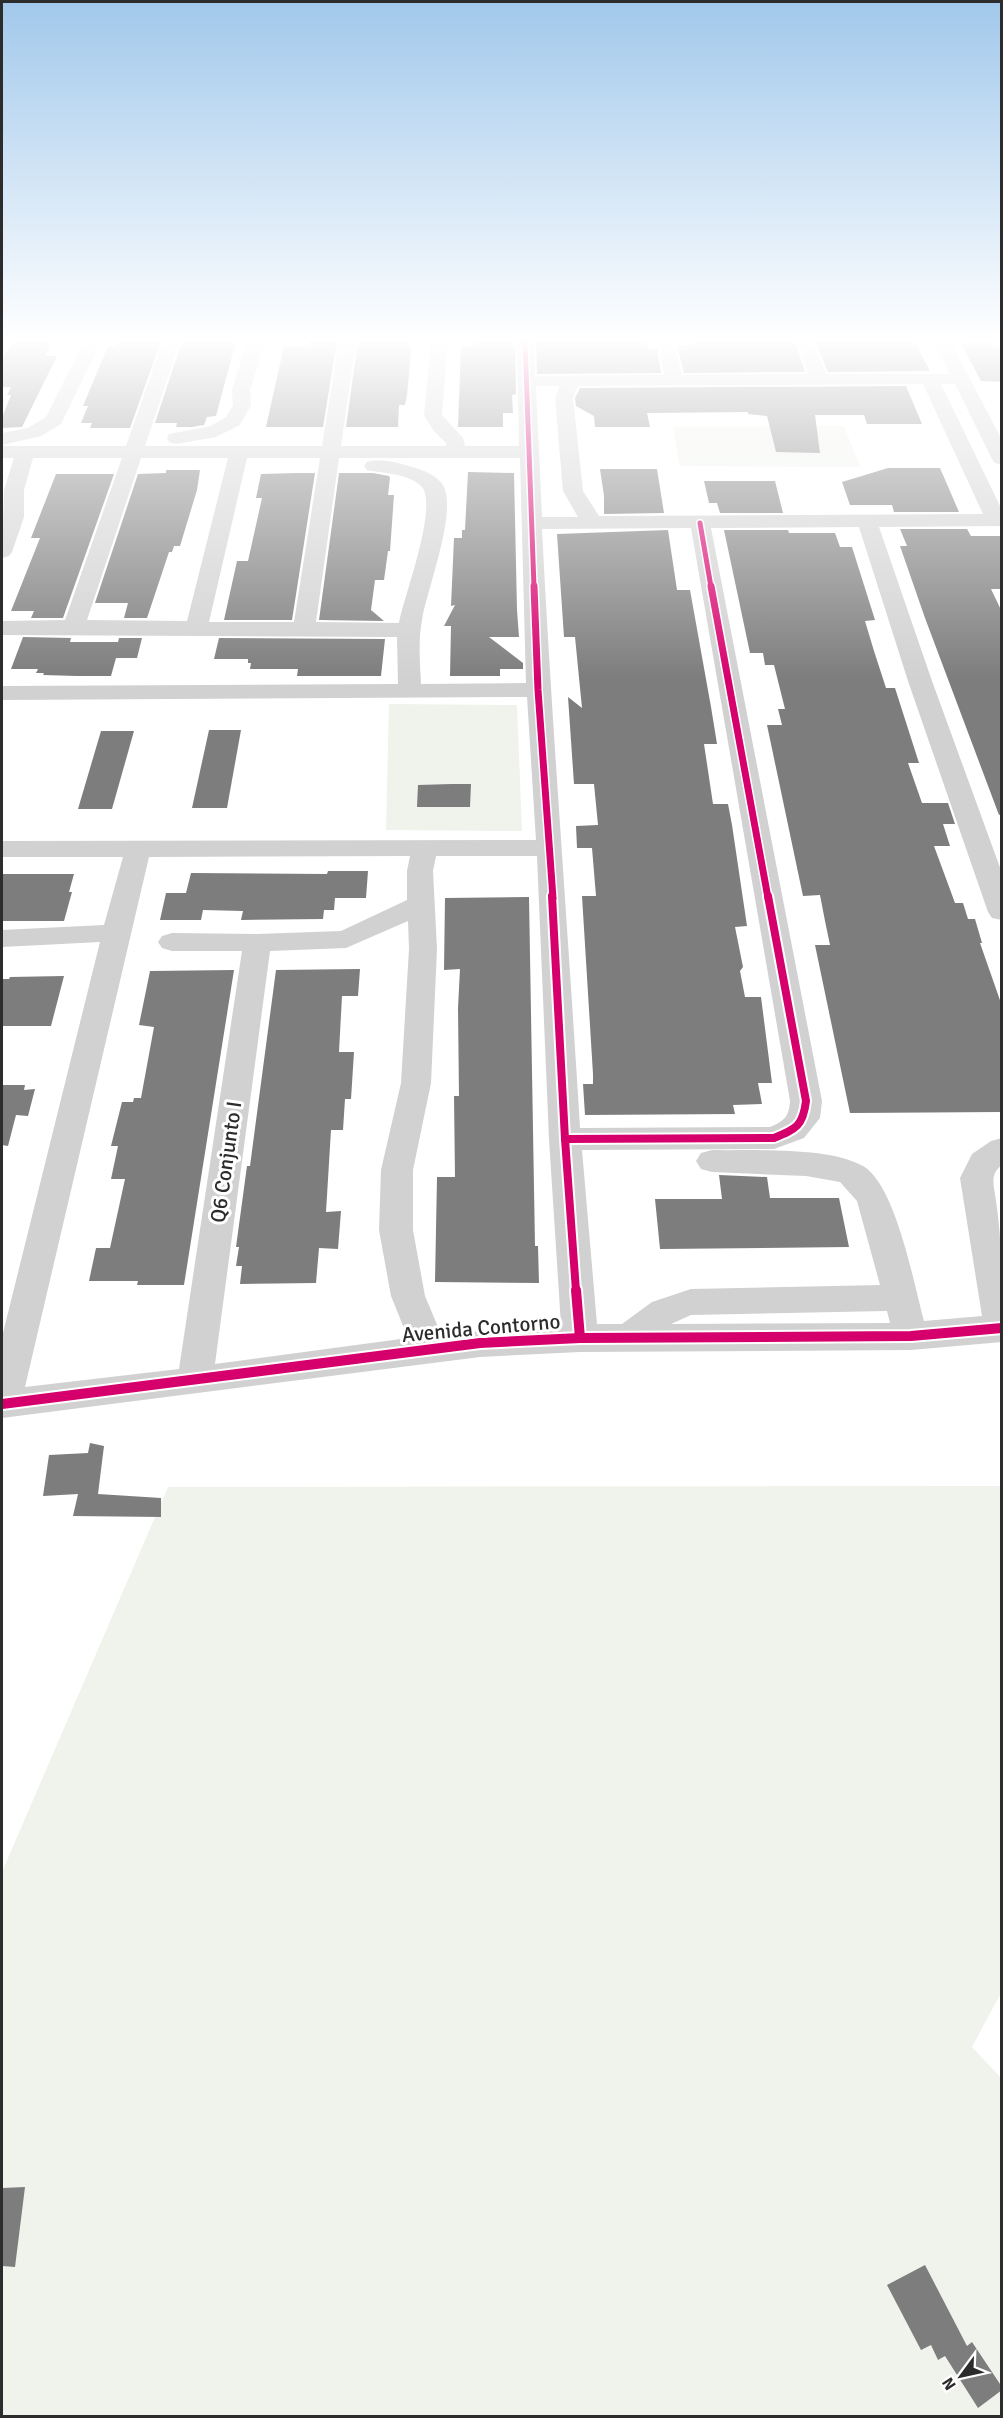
<svg xmlns="http://www.w3.org/2000/svg" width="1003" height="2418" font-family="Signika,sans-serif">
<style>
.green{fill:#eff3eb}
.building{fill:#7d7d7d}
.lines{fill:none;stroke-linecap:round;stroke-linejoin:round}
.minor{fill:#d1d1d1;fill-rule:evenodd}
.cycleway-far3-casing{stroke:#fff;stroke-width:8}
.cycleway-far2-casing{stroke:#fff;stroke-width:10}
.cycleway-far1-casing{stroke:#fff;stroke-width:12}
.cycleway-casing{stroke:#fff;stroke-width:14}
.cycleway-far3{stroke:#d6006c;stroke-width:5}
.cycleway-far2{stroke:#d6006c;stroke-width:7}
.cycleway-far1{stroke:#d6006c;stroke-width:8}
.cycleway{stroke:#d6006c;stroke-width:10}
.labels{text-anchor:middle;dominant-baseline:central;stroke-width:6;stroke-linejoin:round;paint-order:stroke}
.street-label{font-size:21px;fill:#2c2c2c;stroke:#fff}
</style>
<rect width="100%" height="100%" fill="#fff"/>
<g class="green">
<path d="M 844,426 L 860,467 L 680,466 L 673,427 Z"/>
<path d="M 389,704 L 517,705 L 522,831 L 386,830 Z"/>
<path d="M 1001,1486 L 1001,1993 L 972,2047 L 1001,2078 L 1001,2416 L 2,2416 L 2,1872 L 168,1487 Z"/>
</g>
<g class="building">
<path d="M 14,341 L 52,341 L 45,356 L 57,356 L 22,427 L 2,428 L 2,418 L 11,395 L 7,395 L 11,387 L 2,387 L 2,360 Z"/>
<path d="M 117,341 L 161,341 L 130,428 L 90,428 L 92,423 L 81,423 L 88,406 L 83,406 L 108,346 L 115,346 Z"/>
<path d="M 182,341 L 236,341 L 216,416 L 207,417 L 204,425 L 192,427 L 176,427 L 177,423 L 155,423 Z"/>
<path d="M 308,341 L 337,341 L 323,427 L 266,427 L 284,346 L 307,346 Z"/>
<path d="M 358,341 L 412,341 L 407,395 L 405,405 L 399,405 L 398,427 L 346,427 Z"/>
<path d="M 474,341 L 515,341 L 516,394 L 512,395 L 513,413 L 503,413 L 503,427 L 458,427 L 461,346 L 474,346 Z"/>
<path d="M 536,341 L 646,341 L 648,349 L 657,348 L 661,373 L 537,374 Z"/>
<path d="M 695,341 L 795,341 L 805,372 L 684,373 L 677,346 L 695,344 Z"/>
<path d="M 815,341 L 914,341 L 930,371 L 828,372 Z"/>
<path d="M 961,343 L 991,343 L 993,347 L 1002,347 L 1002,382 L 981,381 Z"/>
<path d="M 906,386 L 922,424 L 867,424 L 864,415 L 815,415 L 820,453 L 776,452 L 767,416 L 748,414 L 748,412 L 647,413 L 650,427 L 595,427 L 594,416 L 576,406 L 575,398 L 580,388 Z"/>
<path d="M 888,468 L 940,468 L 959,512 L 894,512 L 892,505 L 850,505 L 842,482 Z"/>
<path d="M 600,469 L 657,469 L 664,513 L 604,514 L 604,496 Z"/>
<path d="M 166,470 L 200,470 L 197,490 L 180,546 L 174,546 L 172,552 L 169,552 L 147,618 L 124,618 L 128,603 L 95,603 L 138,474 L 166,473 Z"/>
<path d="M 468,472 L 514,473 L 517,610 L 519,637 L 489,637 L 523,663 L 523,669 L 500,669 L 500,676 L 450,676 L 451,626 L 444,626 L 455,605 L 451,606 L 454,538 L 462,538 L 462,530 L 465,530 Z"/>
<path d="M 297,473 L 315,473 L 292,620 L 224,620 L 237,561 L 248,561 L 262,498 L 256,498 L 261,474 Z"/>
<path d="M 339,473 L 373,473 L 389,476 L 390,478 L 388,495 L 394,495 L 390,551 L 388,551 L 384,580 L 375,580 L 371,610 L 384,621 L 319,620 Z"/>
<path d="M 56,474 L 114,474 L 63,618 L 31,618 L 34,611 L 11,611 L 40,538 L 31,538 Z"/>
<path d="M 704,481 L 775,481 L 783,513 L 720,513 L 717,503 L 709,503 Z"/>
<path d="M 900,529 L 967,529 L 971,536 L 1002,536 L 1002,589 L 991,589 L 1002,612 L 1002,814 L 999,815 L 925,618 L 900,546 L 907,546 Z"/>
<path d="M 668,530 L 677,590 L 690,590 L 711,707 L 717,744 L 704,744 L 713,804 L 728,804 L 732,825 L 747,926 L 735,927 L 743,967 L 740,971 L 745,997 L 761,997 L 772,1083 L 758,1083 L 762,1104 L 733,1105 L 735,1114 L 585,1115 L 583,1084 L 593,1084 L 593,1074 L 582,896 L 596,896 L 592,848 L 577,848 L 576,826 L 598,825 L 594,784 L 574,784 L 568,697 L 582,708 L 575,637 L 564,637 L 557,534 Z"/>
<path d="M 724,530 L 788,530 L 789,533 L 835,533 L 840,547 L 852,547 L 875,620 L 865,621 L 874,651 L 886,688 L 895,688 L 919,763 L 908,763 L 922,803 L 948,803 L 955,824 L 943,824 L 950,846 L 934,846 L 955,903 L 963,903 L 968,919 L 975,919 L 982,943 L 980,943 L 1002,1006 L 1002,1112 L 850,1113 L 815,945 L 830,945 L 825,921 L 820,895 L 803,896 L 767,725 L 782,725 L 778,709 L 785,709 L 774,665 L 765,665 L 763,653 L 750,653 Z"/>
<path d="M 23,637 L 71,638 L 70,642 L 118,642 L 119,638 L 142,638 L 137,658 L 116,658 L 111,676 L 77,676 L 43,675 L 44,673 L 36,673 L 38,669 L 11,669 Z"/>
<path d="M 219,638 L 385,639 L 381,676 L 297,676 L 298,669 L 250,669 L 251,663 L 248,663 L 248,659 L 214,659 Z"/>
<path d="M 209,730 L 241,730 L 227,808 L 192,808 Z"/>
<path d="M 101,731 L 134,731 L 112,809 L 78,809 Z"/>
<path d="M 452,784 L 471,784 L 470,807 L 417,807 L 418,785 Z"/>
<path d="M 328,871 L 368,871 L 366,898 L 335,898 L 334,910 L 324,910 L 323,919 L 241,920 L 243,911 L 203,910 L 201,920 L 160,920 L 166,893 L 186,893 L 191,873 L 327,874 Z"/>
<path d="M 2,874 L 74,874 L 69,892 L 72,892 L 64,921 L 2,921 Z"/>
<path d="M 529,897 L 535,1246 L 538,1246 L 539,1283 L 435,1282 L 437,1177 L 455,1177 L 454,1096 L 459,1096 L 458,1008 L 460,969 L 444,970 L 445,898 Z"/>
<path d="M 360,969 L 358,996 L 342,996 L 339,1052 L 354,1052 L 351,1099 L 345,1099 L 343,1130 L 331,1130 L 326,1212 L 341,1211 L 338,1249 L 319,1248 L 316,1283 L 240,1284 L 242,1266 L 236,1266 L 239,1247 L 236,1247 L 247,1166 L 250,1166 L 276,970 Z"/>
<path d="M 234,970 L 184,1285 L 137,1285 L 138,1281 L 89,1281 L 96,1248 L 110,1248 L 125,1179 L 111,1179 L 118,1146 L 111,1146 L 122,1102 L 133,1102 L 134,1098 L 141,1098 L 154,1027 L 139,1025 L 150,971 Z"/>
<path d="M 64,976 L 51,1026 L 2,1026 L 2,979 L 9,979 L 10,977 Z"/>
<path d="M 2,1085 L 25,1085 L 24,1090 L 35,1089 L 28,1116 L 16,1115 L 8,1146 L 2,1145 Z"/>
<path d="M 719,1175 L 767,1177 L 770,1198 L 839,1198 L 849,1247 L 660,1249 L 655,1199 L 722,1199 Z"/>
<path d="M 90,1443 L 104,1446 L 98,1494 L 161,1498 L 161,1517 L 73,1516 L 78,1494 L 43,1496 L 49,1455 L 88,1453 Z"/>
<path d="M 25,2187 L 15,2267 L 2,2266 L 2,2188 Z"/>
<path d="M 925,2265 L 967,2346 L 972,2342 L 1002,2387 L 1002,2390 L 978,2408 L 945,2356 L 938,2360 L 931,2345 L 921,2350 L 887,2285 Z"/>
</g>
<g class="lines">
<g class="minor">
<path d="M 84,341 L 101,341 L 61,424 L 41,436 L 2,445 L 2,433 L 28,428 L 46,417 Z"/>
<path d="M 163,341 L 180,341 L 145,446 L 322,446 L 339,341 L 356,341 L 341,446 L 446,446 L 446,443 L 433,430 L 424,415 L 431,341 L 448,341 L 442,415 L 463,438 L 465,446 L 519,446 L 517,341 L 534,341 L 535,376 L 664,375 L 658,341 L 674,341 L 682,375 L 808,374 L 797,341 L 813,341 L 826,374 L 950,374 L 933,341 L 950,341 L 1002,440 L 1002,465 L 995,463 L 992,459 L 955,384 L 941,384 L 1002,510 L 1002,526 L 879,527 L 932,681 L 1002,873 L 1002,920 L 992,918 L 988,912 L 908,681 L 859,527 L 711,528 L 822,1101 L 820,1118 L 804,1138 L 774,1149 L 582,1150 L 597,1324 L 622,1324 L 652,1302 L 691,1289 L 880,1285 L 857,1201 L 840,1182 L 806,1176 L 712,1172 L 701,1169 L 696,1161 L 701,1153 L 712,1150 C 752,1151 828,1146 863,1166 C 896,1185 914,1285 924,1321 L 982,1316 L 960,1178 L 972,1154 L 991,1141 L 1002,1138 L 1002,1165 C 991,1173 993,1182 995,1194 C 1003,1243 1002,1292 1002,1342 L 911,1350 L 580,1352 L 480,1357 L 2,1418 L 2,1337 L 100,942 L 2,947 L 2,930 L 104,925 L 123,857 L 2,857 L 2,841 L 536,840 L 527,697 L 2,700 L 2,686 L 398,684 L 397,637 L 2,635 L 2,621 L 65,620 L 122,458 L 33,458 L 24,490 L 24,517 L 12,552 L 9,556 L 2,558 L 4,490 L 14,458 L 2,458 L 2,446 L 126,446 ZM 923,384 L 983,514 L 599,516 L 583,491 L 573,398 L 578,386 ZM 536,386 L 560,386 L 555,398 L 563,491 L 578,517 L 542,517 ZM 141,458 L 228,458 L 187,621 L 87,620 ZM 247,458 L 320,458 L 294,622 L 209,622 ZM 339,458 L 520,458 L 526,683 L 421,684 C 420,662 418,641 422,620 C 427,589 458,511 443,485 C 436,475 424,470 412,467 C 399,463 381,458 367,462 L 364,466 L 367,470 C 385,474 406,473 420,485 C 441,501 403,598 399,623 L 316,622 ZM 691,528 L 790,1101 C 789,1116 785,1121 770,1127 L 580,1128 C 568,928 552,729 542,529 ZM 410,856 L 407,871 L 407,900 L 341,931 L 257,934 L 172,933 L 162,936 L 158,942 L 162,948 L 172,951 L 242,951 L 179,1369 L 25,1387 L 149,857 ZM 436,856 L 537,856 L 549,1139 L 561,1325 L 441,1334 L 425,1296 L 413,1230 L 413,1170 L 431,1083 L 437,949 L 433,871 ZM 408,921 L 409,949 L 401,1083 L 381,1170 L 379,1230 L 391,1296 L 408,1338 L 215,1364 L 270,951 L 346,948 ZM 887,1311 L 890,1323 L 671,1324 L 691,1315 Z"/>
<path d="M 247,341 L 265,341 L 250,390 L 251,405 L 240,425 L 216,437 L 176,444 L 169,442 L 167,438 L 169,434 L 211,426 L 226,417 L 233,405 L 232,390 Z"/>
</g>
<defs>
<g id="cycleway-far3">
<path d="M 525,341 L 534,587"/>
<path d="M 700,523 L 711,587"/>
</g>
<g id="cycleway-far2">
<path d="M 534,586 L 538,690 L 553,898"/>
<path d="M 711,586 L 768,898"/>
</g>
<g id="cycleway-far1">
<path d="M 552,896 L 565,1139 L 576,1291"/>
<path d="M 565,1139 L 774,1138 C 796,1129 803,1126 806,1101 L 768,896"/>
</g>
<g id="cycleway">
<path d="M 576,1290 L 580,1338"/>
<path d="M 2,1404 L 480,1343 L 580,1338 L 911,1336 L 1002,1328"/>
</g>
</defs>
<use href="#cycleway-far3" class="cycleway-far3-casing"/>
<use href="#cycleway-far2" class="cycleway-far2-casing"/>
<use href="#cycleway-far1" class="cycleway-far1-casing"/>
<use href="#cycleway" class="cycleway-casing"/>
<use href="#cycleway-far3" class="cycleway-far3"/>
<use href="#cycleway-far2" class="cycleway-far2"/>
<use href="#cycleway-far1" class="cycleway-far1"/>
<use href="#cycleway" class="cycleway"/>
</g>
<linearGradient id="sky" x2="0" y2="1"><stop stop-color="#a1c8eb"/><stop offset="0.5" stop-color="#fff"/><stop offset="1" stop-color="#fff" stop-opacity="0"/></linearGradient>
<rect width="1003" height="679" fill="url(#sky)"/>
<g class="labels">
<g class="street-label">
<text transform="translate(226 1162) rotate(-82)">Q6 Conjunto I</text>
<text transform="translate(481 1328) rotate(-5)">Avenida Contorno</text>
</g>
</g>
<rect width="1003" height="2418" fill="none" stroke="#2c2c2c" stroke-width="6"/>
<g transform="translate(961 2376) rotate(237)" stroke="#ffffff" stroke-width="4.5" paint-order="stroke">
<path d="M0-4.5L10 22L0 15L-10 22Z" fill="#2c2c2c"/>
<text y="-9" font-size="16" font-weight="bold" text-anchor="middle" fill="#2c2c2c">N</text>
</g>
</svg>
